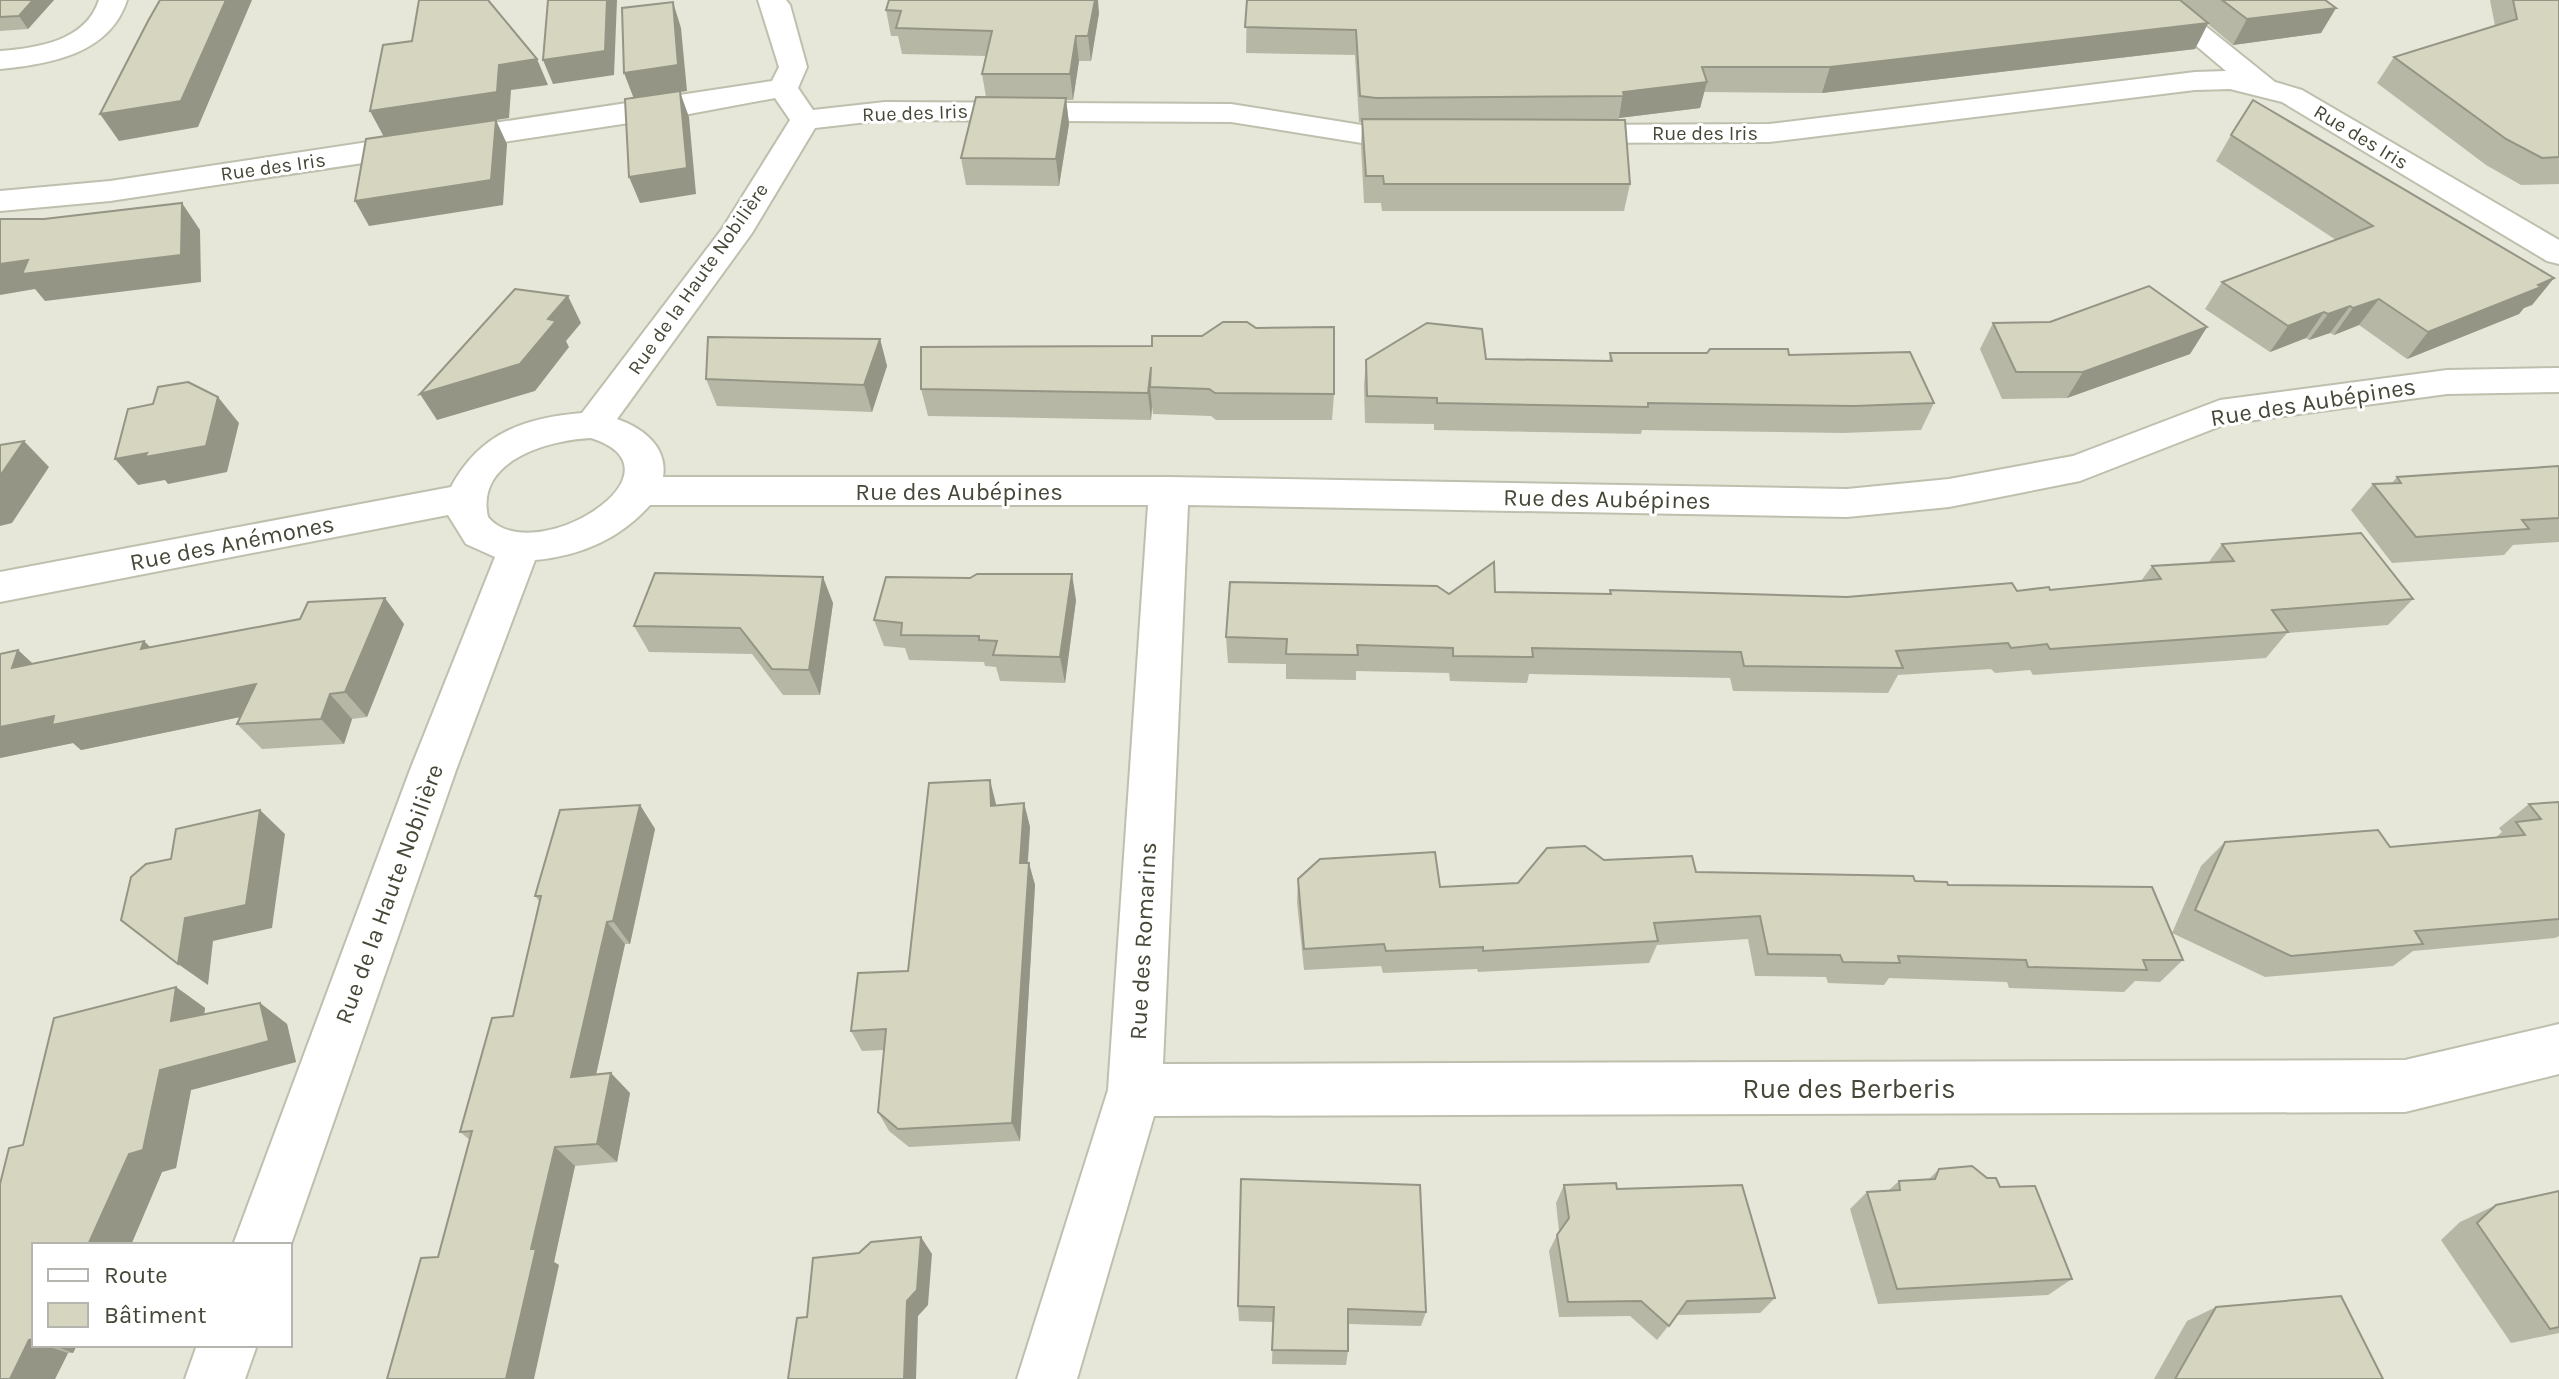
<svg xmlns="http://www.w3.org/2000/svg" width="2559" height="1379" font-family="Karla,sans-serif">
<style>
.residential{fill:#e6e7d8;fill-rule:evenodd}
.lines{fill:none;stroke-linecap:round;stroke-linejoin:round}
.street-casing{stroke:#bebfad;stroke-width:4}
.street{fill:#fff;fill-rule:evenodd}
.wall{fill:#b7b7a5}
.shaded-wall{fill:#959586}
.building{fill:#d5d5c0;stroke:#959586;stroke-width:2}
.labels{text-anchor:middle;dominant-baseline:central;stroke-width:6;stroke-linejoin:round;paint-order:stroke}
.far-street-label{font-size:20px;fill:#474738;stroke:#fff}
.street-label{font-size:24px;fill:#474738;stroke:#fff}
.near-street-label{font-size:28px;fill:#474738;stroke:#fff}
</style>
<rect width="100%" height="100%" fill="#f3f4ea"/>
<path class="residential" d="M 0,0 L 2559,0 L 2559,1379 L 0,1379 ZM 34,1245 L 290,1245 L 290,1345 L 34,1345 Z"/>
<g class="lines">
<defs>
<g id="street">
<path d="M 99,0 L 127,0 C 110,54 50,64 0,69 L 0,51 C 38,48 86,41 99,0 Z"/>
<path d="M 758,0 L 786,0 L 790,5 L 807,67 L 798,88 L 813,110 L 885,102 L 1231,104 L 1374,127 L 1432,129 L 1436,135 L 1432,141 L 1374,145 L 1231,122 L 885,120 L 815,128 L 752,233 L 617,419 C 643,428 668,447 663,477 L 1169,477 L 1847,489 L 1949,479 L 2073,456 L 2220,400 L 2447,370 L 2559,368 L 2559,392 L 2447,394 L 2226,424 L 2080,481 L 1949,507 L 1847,517 L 1188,505 L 1163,1064 L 2405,1060 L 2559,1024 L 2559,1074 L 2405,1112 L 1154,1116 L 1077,1379 L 1017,1379 L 1108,1090 L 1148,505 L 650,505 C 620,539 580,556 535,560 L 456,770 L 290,1247 L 233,1245 L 410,770 L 495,557 L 466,544 L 448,515 L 0,602 L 0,572 L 451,487 C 480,433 524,418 582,413 L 722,229 L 790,120 L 775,98 L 689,114 L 110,201 L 0,211 L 0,191 L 110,181 L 772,81 L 779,67 ZM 591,438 C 694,471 533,571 488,517 C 475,460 549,440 591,438 Z"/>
<path d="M 2142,0 L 2173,0 L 2275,82 L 2302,90 L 2559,240 L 2559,264 L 2547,261 L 2282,102 L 2230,89 L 2195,90 L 1769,142 L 1566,143 L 1555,140 L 1551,134 L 1555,128 L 1566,125 L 1769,124 L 2195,72 L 2226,71 Z"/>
<path d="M 197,1345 L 257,1345 L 245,1379 L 185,1379 Z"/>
</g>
</defs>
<use href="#street" class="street-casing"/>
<use href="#street" class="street"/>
</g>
<g class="wall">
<path d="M 0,0 L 54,0 L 28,29 L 0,31 Z"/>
<path d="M 1247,0 L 2325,0 L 2336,8 L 2321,33 L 2233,45 L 2208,24 L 2195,49 L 1822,93 L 1704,92 L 1700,108 L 1619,118 L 1630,184 L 1624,211 L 1382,211 L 1381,203 L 1364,203 L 1361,146 L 1362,122 L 1359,122 L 1355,55 L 1246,53 Z"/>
<path d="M 2490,0 L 2559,0 L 2559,184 L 2521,185 L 2486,165 L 2377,83 L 2394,57 L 2495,26 Z"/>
<path d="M 886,10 L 1099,13 L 1091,61 L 1079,61 L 1073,100 L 1066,100 L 1069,124 L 1059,186 L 966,185 L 961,158 L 986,97 L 982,74 L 986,56 L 902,54 L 898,36 L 891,36 Z"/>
<path d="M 2231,135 L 2554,278 L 2532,305 L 2524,308 L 2519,314 L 2407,359 L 2359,325 L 2334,335 L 2330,333 L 2309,340 L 2306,338 L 2270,352 L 2205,309 L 2222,282 L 2336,240 L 2216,161 Z"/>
<path d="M 2050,322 L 2207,327 L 2190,354 L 2067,398 L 2002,399 L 1980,349 L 1993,323 Z"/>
<path d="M 880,339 L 887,366 L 872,412 L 717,406 L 706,379 Z"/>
<path d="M 1152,346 L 1334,394 L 1332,420 L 1216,420 L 1211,416 L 1153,414 L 1152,406 L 1151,420 L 928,416 L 921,389 Z"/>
<path d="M 1610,353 L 1789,355 L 1934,403 L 1921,430 L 1843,433 L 1642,430 L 1641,434 L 1434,430 L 1434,424 L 1365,423 L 1364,386 L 1366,360 L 1486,359 L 1609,361 Z"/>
<path d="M 2559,466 L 2559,542 L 2513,545 L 2504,555 L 2392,563 L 2351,510 L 2373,484 L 2392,483 L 2397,477 Z"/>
<path d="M 2222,544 L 2413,599 L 2388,625 L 2287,633 L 2266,658 L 2033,675 L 2030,670 L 1995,673 L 1991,669 L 1898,675 L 1888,693 L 1733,691 L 1730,678 L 1529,674 L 1527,683 L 1450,681 L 1449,673 L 1356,671 L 1356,680 L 1286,679 L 1286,664 L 1228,663 L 1226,637 L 1449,594 L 1495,592 L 1609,594 L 1610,590 L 1847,597 L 2050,590 L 2141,581 L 2152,566 L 2208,563 Z"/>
<path d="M 1076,600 L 1065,683 L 1000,681 L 996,667 L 985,666 L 984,662 L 909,660 L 905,648 L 884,646 L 874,620 Z"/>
<path d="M 833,603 L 820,695 L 783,695 L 752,654 L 649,652 L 634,626 Z"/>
<path d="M 404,624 L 367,717 L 352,719 L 344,744 L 262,749 L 237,724 L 240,717 L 81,750 L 73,743 L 0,758 L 0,654 L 18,650 L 33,664 L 144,641 L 150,647 Z"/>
<path d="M 2559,802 L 2559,936 L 2555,938 L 2413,951 L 2393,966 L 2265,977 L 2172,933 L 2183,960 L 2160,982 L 2135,981 L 2124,992 L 2009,988 L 2007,982 L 1889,978 L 1884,985 L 1828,983 L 1826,977 L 1755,976 L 1748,939 L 1657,945 L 1649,963 L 1478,972 L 1477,969 L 1383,973 L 1381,966 L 1304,970 L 1297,902 L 1298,879 L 1440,887 L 1518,883 L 1604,860 L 1696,872 L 1915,881 L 1948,885 L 2172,933 L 2201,866 L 2225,842 L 2390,847 L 2496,837 L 2502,832 L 2499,828 L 2529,804 Z"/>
<path d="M 1024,803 L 1030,827 L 1028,863 L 1035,885 L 1020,1141 L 909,1147 L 889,1131 L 878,1112 L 884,1050 L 862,1051 L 851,1031 L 908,971 L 996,805 Z"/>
<path d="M 640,805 L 655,829 L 630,944 L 625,944 L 596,1075 L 630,1093 L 617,1162 L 575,1166 L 554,1262 L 559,1265 L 438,1257 L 470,1140 L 460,1132 L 513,1016 L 539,901 L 535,896 Z"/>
<path d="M 176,987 L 205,1008 L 204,1015 L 260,1003 L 287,1024 L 296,1062 L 191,1090 L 176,1168 L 162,1172 L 131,1245 L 34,1245 L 34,1345 L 77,1345 L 73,1353 L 68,1353 L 55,1379 L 0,1379 L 23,1145 Z"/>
<path d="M 1939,1169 L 2000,1187 L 2072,1279 L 2048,1295 L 1878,1304 L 1850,1209 L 1867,1192 L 1889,1190 L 1899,1181 L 1928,1180 Z"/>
<path d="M 1564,1185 L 1617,1189 L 1775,1298 L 1760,1313 L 1677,1315 L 1657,1340 L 1630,1316 L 1559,1317 L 1549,1251 L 1559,1231 L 1556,1203 Z"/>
<path d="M 2559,1191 L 2559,1333 L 2511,1343 L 2441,1240 L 2460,1222 L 2496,1205 Z"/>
<path d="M 1238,1306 L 1426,1312 L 1421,1326 L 1348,1324 L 1348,1351 L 1346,1365 L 1272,1364 L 1273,1322 L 1239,1321 Z"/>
<path d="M 2216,1307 L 2383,1379 L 2154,1379 L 2187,1321 Z"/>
</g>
<g class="shaded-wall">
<path d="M 33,0 L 54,0 L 28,29 L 19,16 Z"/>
<path d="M 226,0 L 252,0 L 198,127 L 119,141 L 100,114 Z"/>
<path d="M 607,0 L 617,0 L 614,75 L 553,84 L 543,60 Z"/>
<path d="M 1095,0 L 1098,0 L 1099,13 L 1091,61 L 1088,36 Z"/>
<path d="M 673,2 L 681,28 L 687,91 L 680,92 L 689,117 L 696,194 L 640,203 L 629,177 L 634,99 L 624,73 Z"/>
<path d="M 2336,8 L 2321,33 L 2233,45 L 2247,19 Z"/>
<path d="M 2208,23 L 2195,49 L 1822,93 L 1830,67 Z"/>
<path d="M 1076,36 L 1079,61 L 1073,100 L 1070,74 Z"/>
<path d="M 537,59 L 548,85 L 511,90 L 509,118 L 384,137 L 370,111 L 499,65 Z"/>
<path d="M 1707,82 L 1700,108 L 1619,118 L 1623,92 Z"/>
<path d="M 1066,98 L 1069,124 L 1059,186 L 1056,159 Z"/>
<path d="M 496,120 L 507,144 L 503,205 L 369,226 L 355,201 Z"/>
<path d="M 182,203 L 200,230 L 201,282 L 45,301 L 35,289 L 0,295 L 0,264 L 28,260 Z"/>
<path d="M 2554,278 L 2532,305 L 2524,308 L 2519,314 L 2407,359 L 2428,332 Z"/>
<path d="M 568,296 L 581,323 L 566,341 L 569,347 L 535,391 L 437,420 L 420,394 L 548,319 Z"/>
<path d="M 2379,299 L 2359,325 L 2334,335 L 2353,308 Z"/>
<path d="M 2350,306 L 2330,333 L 2309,340 L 2328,314 Z"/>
<path d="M 2324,312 L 2306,338 L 2270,352 L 2288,326 Z"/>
<path d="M 2207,327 L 2190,354 L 2067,398 L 2083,372 Z"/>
<path d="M 880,339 L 887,366 L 872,412 L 864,385 Z"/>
<path d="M 1151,367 L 1150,387 L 1152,406 L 1151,420 L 1148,393 Z"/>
<path d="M 218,397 L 239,423 L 227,472 L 168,484 L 165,480 L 138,485 L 115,459 Z"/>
<path d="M 24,441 L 49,467 L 12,523 L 0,526 L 0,476 Z"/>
<path d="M 1072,574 L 1076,600 L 1065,683 L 1060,657 Z"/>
<path d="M 823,577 L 833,603 L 820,695 L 809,670 Z"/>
<path d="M 385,598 L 404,624 L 367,717 L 345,692 Z"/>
<path d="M 144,641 L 169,667 L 141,649 Z"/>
<path d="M 18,650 L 46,676 L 12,668 Z"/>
<path d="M 256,684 L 279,709 L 81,750 L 73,743 L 0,758 L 0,727 L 54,716 Z"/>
<path d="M 330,694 L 352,719 L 344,744 L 321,719 Z"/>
<path d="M 990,780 L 996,804 L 998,829 L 991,806 Z"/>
<path d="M 1024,803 L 1030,827 L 1026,885 L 1020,863 Z"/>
<path d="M 640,805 L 655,829 L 630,944 L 613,921 Z"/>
<path d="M 260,810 L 285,834 L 272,928 L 213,941 L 208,985 L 178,964 L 185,918 Z"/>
<path d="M 1029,863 L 1035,885 L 1020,1141 L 1012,1123 Z"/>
<path d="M 607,922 L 625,944 L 591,1097 L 571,1077 Z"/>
<path d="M 176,987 L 205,1008 L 200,1042 L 171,1021 Z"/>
<path d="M 260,1003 L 287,1024 L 296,1062 L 191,1090 L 176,1168 L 162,1172 L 131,1245 L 88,1245 L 129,1154 L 160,1070 Z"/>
<path d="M 611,1073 L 630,1093 L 617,1162 L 597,1144 Z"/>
<path d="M 555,1147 L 575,1166 L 554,1262 L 559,1265 L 534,1379 L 506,1379 L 531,1249 Z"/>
<path d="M 921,1237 L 932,1254 L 928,1305 L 918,1316 L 916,1379 L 904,1379 L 907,1301 Z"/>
<path d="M 29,1340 L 34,1341 L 34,1345 L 44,1345 L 68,1353 L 55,1379 L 10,1379 Z"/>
<path d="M 52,1345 L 77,1345 L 73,1353 Z"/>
</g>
<g class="building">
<path d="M 0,0 L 33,0 L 19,16 L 0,17 Z"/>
<path d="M 160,0 L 226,0 L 181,101 L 100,114 L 148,21 Z"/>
<path d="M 419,0 L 488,0 L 537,59 L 499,65 L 497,92 L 370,111 L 383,45 L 412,41 Z"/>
<path d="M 548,0 L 607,0 L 605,51 L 543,60 Z"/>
<path d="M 889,0 L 1095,0 L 1088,36 L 1076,36 L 1070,74 L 982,74 L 992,31 L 896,28 L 901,11 L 886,10 Z"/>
<path d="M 1247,0 L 2180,0 L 2208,23 L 1830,67 L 1702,67 L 1707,82 L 1623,92 L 1624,96 L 1376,98 L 1360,96 L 1356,30 L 1245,27 Z"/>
<path d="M 2222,0 L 2325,0 L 2336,8 L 2247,19 Z"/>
<path d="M 2513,0 L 2559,0 L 2559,157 L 2542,158 L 2506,139 L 2394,57 L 2517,19 Z"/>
<path d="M 673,2 L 678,65 L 624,73 L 622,8 Z"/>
<path d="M 680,91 L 687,168 L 629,177 L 625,99 Z"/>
<path d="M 976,97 L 1066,98 L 1056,159 L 961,158 Z"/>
<path d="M 2253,100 L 2554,278 L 2538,285 L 2541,287 L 2428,332 L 2379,299 L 2353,308 L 2350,306 L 2328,314 L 2324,312 L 2288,326 L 2222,282 L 2373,226 L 2231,135 Z"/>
<path d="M 1362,119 L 1625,120 L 1630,184 L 1384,184 L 1383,176 L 1366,176 Z"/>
<path d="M 496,120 L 491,180 L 355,201 L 366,139 Z"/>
<path d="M 182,203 L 181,255 L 22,274 L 28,260 L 0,264 L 0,219 L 44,219 Z"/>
<path d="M 2149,286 L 2207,327 L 2083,372 L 2016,372 L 1993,323 L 2050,322 Z"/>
<path d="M 515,289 L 568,296 L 548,319 L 556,321 L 520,364 L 420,394 Z"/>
<path d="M 1223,322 L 1247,322 L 1256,328 L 1334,327 L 1334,394 L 1215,393 L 1209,389 L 1150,387 L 1151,367 L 1148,393 L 921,389 L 921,347 L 1152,346 L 1152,336 L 1202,336 Z"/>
<path d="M 1427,323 L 1482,329 L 1486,359 L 1612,361 L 1610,353 L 1707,353 L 1710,349 L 1788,349 L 1789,355 L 1910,352 L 1934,403 L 1854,406 L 1648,403 L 1648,407 L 1437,403 L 1437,398 L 1367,396 L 1366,360 Z"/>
<path d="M 708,337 L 880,339 L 864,385 L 706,379 Z"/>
<path d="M 188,382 L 218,397 L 206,446 L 145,457 L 147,453 L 115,459 L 128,409 L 153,404 L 158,387 Z"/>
<path d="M 24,441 L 0,476 L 0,445 Z"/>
<path d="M 2559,466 L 2559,518 L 2522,520 L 2529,529 L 2416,537 L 2373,484 L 2401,483 L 2397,477 Z"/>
<path d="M 2361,533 L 2413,599 L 2272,610 L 2288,632 L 2050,649 L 2047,644 L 2011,648 L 2008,643 L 1896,651 L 1903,668 L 1744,666 L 1741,652 L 1532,648 L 1533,657 L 1453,656 L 1453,648 L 1357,645 L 1358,655 L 1286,654 L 1287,639 L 1226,637 L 1230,582 L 1437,586 L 1449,594 L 1494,562 L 1495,592 L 1611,594 L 1610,590 L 1847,597 L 2012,583 L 2017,591 L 2049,587 L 2050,590 L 2161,579 L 2152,566 L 2234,561 L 2222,544 Z"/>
<path d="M 655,573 L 823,577 L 809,670 L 772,669 L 740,628 L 634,626 Z"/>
<path d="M 977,574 L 1072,574 L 1060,657 L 993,655 L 997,641 L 979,640 L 979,636 L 901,635 L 902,623 L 874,620 L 886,577 L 970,578 Z"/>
<path d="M 385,598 L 345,692 L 330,694 L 321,719 L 237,724 L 256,684 L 52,725 L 54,716 L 0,727 L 0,654 L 18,650 L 12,668 L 144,641 L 141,649 L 300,619 L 308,602 Z"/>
<path d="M 990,780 L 991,806 L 1024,803 L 1020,863 L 1029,863 L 1012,1123 L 898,1129 L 878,1112 L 886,1029 L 851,1031 L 858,973 L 908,971 L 929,783 Z"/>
<path d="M 2559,802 L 2559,919 L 2415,931 L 2423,944 L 2291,956 L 2195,910 L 2225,842 L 2378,830 L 2390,847 L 2525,835 L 2516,822 L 2541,819 L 2529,804 Z"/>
<path d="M 640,805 L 613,921 L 607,922 L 571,1077 L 611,1073 L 597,1144 L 555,1147 L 531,1249 L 536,1249 L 506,1379 L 387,1379 L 421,1258 L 438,1257 L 472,1131 L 460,1132 L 492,1018 L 513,1016 L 541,896 L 535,896 L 560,810 Z"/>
<path d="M 260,810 L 246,905 L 185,918 L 178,964 L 121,920 L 131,877 L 146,864 L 171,859 L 176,829 Z"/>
<path d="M 1585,846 L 1604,860 L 1692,856 L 1696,872 L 1913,876 L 1915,881 L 1947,882 L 1948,885 L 2152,887 L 2183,960 L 2143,960 L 2147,970 L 2028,967 L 2026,960 L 1898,956 L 1900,963 L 1843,962 L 1840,955 L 1768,954 L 1760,916 L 1654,923 L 1658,941 L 1483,951 L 1483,947 L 1386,951 L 1384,944 L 1304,949 L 1298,879 L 1320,859 L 1435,852 L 1440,887 L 1518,883 L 1547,848 Z"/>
<path d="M 176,987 L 171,1021 L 260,1003 L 269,1041 L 160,1070 L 143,1150 L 129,1154 L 88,1245 L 34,1245 L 34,1339 L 29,1340 L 10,1379 L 0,1379 L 0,1184 L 9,1148 L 23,1145 L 54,1018 Z"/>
<path d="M 1972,1166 L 1987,1178 L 1996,1178 L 2000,1187 L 2035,1186 L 2072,1279 L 1897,1289 L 1867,1192 L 1900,1190 L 1899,1181 L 1935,1179 L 1939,1169 Z"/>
<path d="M 1241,1179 L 1420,1185 L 1426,1312 L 1348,1309 L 1348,1351 L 1272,1350 L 1274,1307 L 1238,1306 Z"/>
<path d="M 1616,1183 L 1617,1189 L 1742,1185 L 1775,1298 L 1687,1301 L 1669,1326 L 1641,1301 L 1568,1302 L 1557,1235 L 1569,1218 L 1564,1185 Z"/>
<path d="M 2559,1191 L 2559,1327 L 2550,1329 L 2477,1223 L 2496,1205 Z"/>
<path d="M 921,1237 L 917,1290 L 907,1301 L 904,1379 L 788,1379 L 797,1318 L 807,1317 L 813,1258 L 859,1253 L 871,1242 Z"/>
<path d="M 2341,1296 L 2383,1379 L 2175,1379 L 2216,1307 Z"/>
</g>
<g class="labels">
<g class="far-street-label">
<text transform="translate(915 113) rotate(-2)">Rue des Iris</text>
<text x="1705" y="133">Rue des Iris</text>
<text transform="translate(2361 137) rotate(31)">Rue des Iris</text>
<text transform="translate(273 167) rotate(-8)">Rue des Iris</text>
<text transform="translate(698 279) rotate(-55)">Rue de la Haute Nobilière</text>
</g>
<g class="street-label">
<text transform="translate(2313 402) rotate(-9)">Rue des Aubépines</text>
<text x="959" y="492">Rue des Aubépines</text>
<text transform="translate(1607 499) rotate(1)">Rue des Aubépines</text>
<text transform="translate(232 543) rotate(-11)">Rue des Anémones</text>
<text transform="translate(389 894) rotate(-70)">Rue de la Haute Nobilière</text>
<text transform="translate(1143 941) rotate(-87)">Rue des Romarins</text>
</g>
<g class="near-street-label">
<text x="1849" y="1088">Rue des Berberis</text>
</g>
</g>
<rect x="32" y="1243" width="260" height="104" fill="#ffffff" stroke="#b5b5af" stroke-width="2"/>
<rect x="48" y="1269" width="40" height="12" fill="#ffffff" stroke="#b5b5af" stroke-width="2"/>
<text x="104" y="1283" font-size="24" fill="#474738">Route</text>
<rect x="48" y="1303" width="40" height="24" fill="#d5d5c0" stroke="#b5b5af" stroke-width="2"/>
<text x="104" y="1323" font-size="24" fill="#474738">Bâtiment</text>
</svg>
